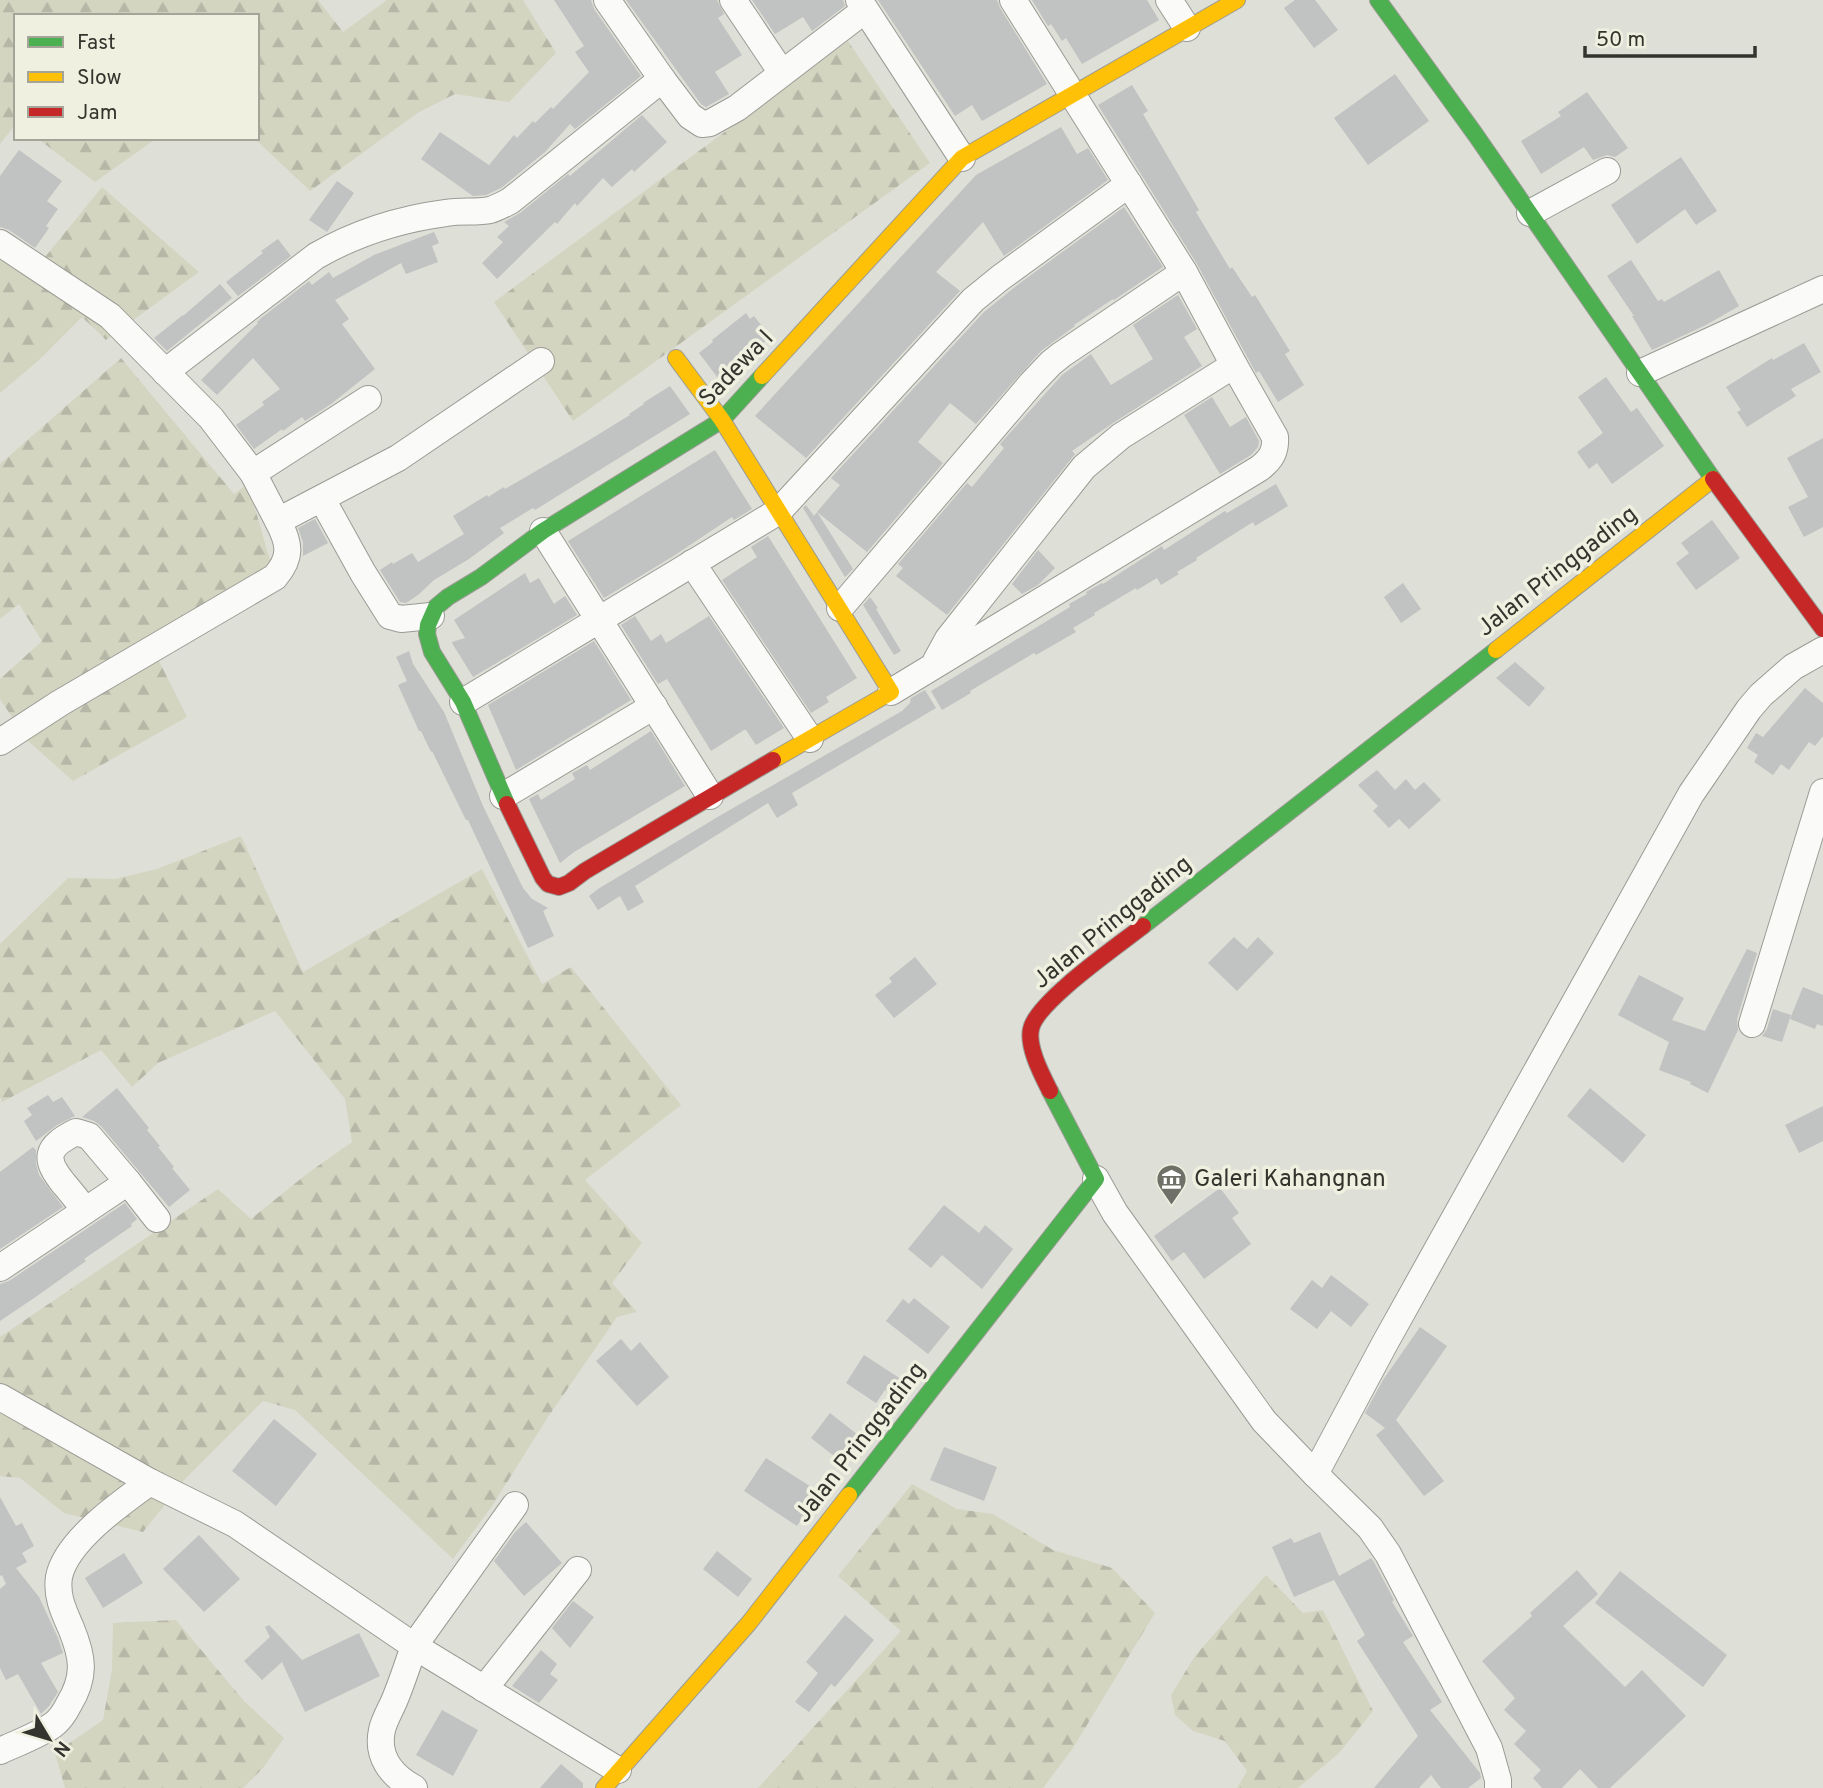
<svg xmlns="http://www.w3.org/2000/svg" width="1823" height="1788" font-family="Overpass,sans-serif">
<style>
.forest{fill:url(#forest-firs)}
.building{fill:#c1c2c2}
.lines{fill:none;stroke-linecap:round;stroke-linejoin:round}
.street-casing{stroke:#9b9b95;stroke-width:28}
.fast-casing{stroke:#9b9b95;stroke-width:18}
.slow-casing{stroke:#9b9b95;stroke-width:18}
.jam-casing{stroke:#9b9b95;stroke-width:18}
.street{stroke:#fafaf9;stroke-width:26}
.fast{stroke:#4caf50;stroke-width:16}
.slow{stroke:#ffc107;stroke-width:16}
.jam{stroke:#c62828;stroke-width:16}
.labels{text-anchor:middle;dominant-baseline:central;stroke-width:7;stroke-linejoin:round;paint-order:stroke}
.street-label{font-size:24px;fill:#33342d;stroke:#eff0df}
.poi-label{font-size:24px;fill:#33342d;stroke:#eff0df;text-anchor:start}
</style>
<defs>
<pattern id="forest-firs" width="22" height="20" patternUnits="userSpaceOnUse" patternTransform="scale(1.75)"><rect width="22" height="20" fill="#d4d5c1"/><path d="M5 1l3.5 6h-7zM16 11l3.5 6h-7z" fill="#b6b7a6"/></pattern>
</defs>
<rect width="100%" height="100%" fill="#dedfd6"/>
<g class="forest">
<path d="M 0,0 L 318,0 L 343,32 L 387,0 L 523,0 L 556,53 L 509,102 L 455,94 L 419,112 L 310,191 L 254,138 L 257,138 L 257,16 L 16,16 L 16,124 L 0,144 Z"/>
<path d="M 848,41 L 930,163 L 573,421 L 494,302 Z"/>
<path d="M 37,138 L 157,138 L 95,182 Z"/>
<path d="M 102,187 L 199,272 L 106,340 L 82,317 L 38,361 L 0,393 L 0,260 L 28,278 Z"/>
<path d="M 121,358 L 234,494 L 248,484 L 269,557 L 283,586 L 157,657 L 187,717 L 73,781 L 28,741 L 0,699 L 0,679 L 42,641 L 19,604 L 0,619 L 0,464 Z"/>
<path d="M 241,836 L 303,972 L 482,869 L 542,984 L 571,967 L 681,1105 L 585,1180 L 642,1243 L 612,1283 L 637,1312 L 617,1317 L 548,1417 L 492,1506 L 453,1559 L 295,1410 L 263,1401 L 186,1478 L 143,1532 L 64,1513 L 20,1478 L 0,1476 L 0,1337 L 218,1189 L 251,1219 L 308,1173 L 352,1142 L 345,1099 L 275,1011 L 158,1063 L 132,1087 L 101,1050 L 2,1102 L 0,1097 L 0,944 L 68,878 L 115,879 L 157,869 Z"/>
<path d="M 912,1484 L 957,1509 L 993,1514 L 1053,1550 L 1112,1568 L 1155,1613 L 1073,1748 L 1043,1788 L 758,1788 L 901,1631 L 838,1576 Z"/>
<path d="M 1266,1575 L 1303,1613 L 1323,1610 L 1373,1711 L 1339,1753 L 1298,1788 L 1237,1788 L 1247,1771 L 1225,1741 L 1193,1731 L 1175,1715 L 1171,1695 L 1195,1656 Z"/>
<path d="M 176,1620 L 244,1701 L 284,1738 L 263,1768 L 243,1788 L 65,1788 L 55,1753 L 103,1720 L 112,1670 L 113,1623 Z"/>
</g>
<g class="building">
<path d="M 554,0 L 591,0 L 594,9 L 641,76 L 575,129 L 570,124 L 545,152 L 501,188 L 486,195 L 473,196 L 421,159 L 440,132 L 489,165 L 514,135 L 517,138 L 533,121 L 535,123 L 551,107 L 553,109 L 589,72 L 575,52 L 584,46 Z"/>
<path d="M 626,0 L 717,0 L 724,14 L 718,18 L 742,55 L 715,72 L 729,94 L 706,107 L 701,104 Z"/>
<path d="M 752,0 L 843,0 L 845,6 L 812,31 L 803,17 L 775,34 Z"/>
<path d="M 878,0 L 997,0 L 1000,8 L 1047,84 L 982,121 L 972,105 L 955,116 Z"/>
<path d="M 1032,0 L 1147,0 L 1159,20 L 1082,64 L 1066,38 L 1062,41 L 1051,24 L 1048,26 Z"/>
<path d="M 1295,0 L 1315,0 L 1338,30 L 1314,48 L 1284,8 Z"/>
<path d="M 1395,74 L 1429,121 L 1368,165 L 1334,118 Z"/>
<path d="M 1132,85 L 1148,111 L 1143,114 L 1199,210 L 1196,212 L 1230,269 L 1232,267 L 1252,297 L 1255,295 L 1290,351 L 1285,354 L 1304,385 L 1278,402 L 1259,371 L 1256,373 L 1197,264 L 1098,105 Z"/>
<path d="M 1587,92 L 1628,148 L 1615,157 L 1607,155 L 1593,160 L 1584,147 L 1541,174 L 1521,141 L 1561,116 L 1558,112 Z"/>
<path d="M 642,115 L 667,142 L 634,172 L 632,169 L 612,187 L 603,178 L 577,206 L 575,203 L 557,224 L 555,222 L 497,279 L 482,263 L 503,242 L 497,237 L 509,226 L 504,222 L 520,213 L 568,174 L 570,176 Z"/>
<path d="M 1061,127 L 1077,154 L 1088,148 L 1108,180 L 1004,256 L 983,222 L 936,272 L 960,291 L 806,458 L 755,416 L 976,175 Z"/>
<path d="M 19,150 L 62,181 L 47,201 L 58,209 L 46,226 L 49,228 L 35,248 L 9,230 L 0,227 L 0,176 Z"/>
<path d="M 1681,157 L 1717,211 L 1696,225 L 1685,209 L 1637,244 L 1611,205 Z"/>
<path d="M 337,181 L 354,193 L 327,232 L 309,220 Z"/>
<path d="M 1124,207 L 1163,267 L 1114,300 L 1113,299 L 1074,325 L 1075,326 L 1041,351 L 976,424 L 950,403 L 918,442 L 943,463 L 867,552 L 817,512 L 840,485 L 831,478 L 984,312 L 1020,283 Z"/>
<path d="M 434,232 L 439,243 L 432,246 L 438,262 L 406,274 L 401,263 L 335,300 L 349,319 L 342,324 L 375,369 L 331,404 L 305,421 L 302,417 L 283,431 L 282,429 L 254,449 L 236,425 L 264,405 L 262,402 L 280,389 L 253,358 L 217,395 L 201,380 L 258,323 L 257,322 L 260,319 L 309,281 L 312,285 L 329,272 L 333,278 L 374,255 Z"/>
<path d="M 278,239 L 291,256 L 238,296 L 226,282 L 263,253 L 261,251 Z"/>
<path d="M 1631,260 L 1658,301 L 1662,299 L 1664,302 L 1719,270 L 1739,306 L 1706,325 L 1652,350 L 1632,316 L 1634,316 L 1607,276 Z"/>
<path d="M 220,284 L 232,298 L 167,351 L 154,338 L 183,315 L 183,316 Z"/>
<path d="M 1178,295 L 1197,329 L 1184,337 L 1202,366 L 1113,423 L 1072,451 L 1075,454 L 947,615 L 896,576 L 903,568 L 898,564 L 967,483 L 972,487 L 1004,448 L 1000,444 L 1062,375 L 1091,354 L 1111,385 L 1153,359 L 1133,325 Z"/>
<path d="M 746,313 L 750,319 L 754,316 L 770,336 L 724,386 L 699,353 L 713,342 L 712,340 Z"/>
<path d="M 1804,343 L 1821,372 L 1791,389 L 1796,396 L 1747,427 L 1737,412 L 1741,410 L 1726,387 L 1772,358 L 1773,360 Z"/>
<path d="M 1606,377 L 1631,412 L 1637,408 L 1664,446 L 1612,484 L 1597,463 L 1589,469 L 1577,452 L 1603,433 L 1578,397 Z"/>
<path d="M 670,386 L 690,414 L 535,510 L 533,508 L 500,528 L 504,533 L 469,559 L 434,580 L 418,595 L 406,603 L 400,602 L 380,570 L 392,562 L 393,564 L 412,553 L 418,562 L 464,534 L 453,516 L 487,495 L 488,497 L 504,487 L 505,489 L 586,442 L 630,415 L 629,414 L 644,404 L 643,403 Z"/>
<path d="M 1212,397 L 1230,427 L 1246,417 L 1259,441 L 1258,447 L 1251,455 L 1220,474 L 1184,415 Z"/>
<path d="M 1823,438 L 1823,527 L 1804,537 L 1788,507 L 1808,497 L 1787,458 Z"/>
<path d="M 715,450 L 752,509 L 734,520 L 732,517 L 672,557 L 604,598 L 568,541 Z"/>
<path d="M 1276,484 L 1288,506 L 1255,526 L 1253,522 L 1196,558 L 1197,560 L 1177,572 L 1179,574 L 1161,585 L 1157,578 L 1137,590 L 1136,588 L 1094,613 L 1095,615 L 1073,628 L 1076,632 L 1036,655 L 1034,653 L 970,691 L 971,693 L 942,710 L 931,691 L 1070,607 L 1069,604 L 1087,594 L 1086,592 L 1102,583 L 1103,584 L 1162,546 L 1164,550 L 1225,511 L 1227,513 Z"/>
<path d="M 806,505 L 814,516 L 817,512 L 853,569 L 845,577 L 803,508 Z"/>
<path d="M 315,519 L 328,543 L 303,556 L 303,542 L 298,528 Z"/>
<path d="M 1712,520 L 1740,558 L 1696,590 L 1676,563 L 1689,553 L 1681,543 Z"/>
<path d="M 768,536 L 857,678 L 826,697 L 829,702 L 811,713 L 722,580 L 757,557 L 751,547 Z"/>
<path d="M 1038,550 L 1055,568 L 1038,585 L 1022,594 L 1012,584 Z"/>
<path d="M 525,573 L 530,583 L 539,578 L 554,604 L 565,596 L 577,615 L 473,677 L 452,643 L 452,642 L 465,638 L 454,620 Z"/>
<path d="M 1403,583 L 1421,609 L 1401,623 L 1384,597 Z"/>
<path d="M 870,597 L 878,608 L 876,609 L 901,651 L 894,655 L 863,605 Z"/>
<path d="M 635,616 L 651,641 L 661,634 L 666,643 L 709,616 L 784,728 L 756,745 L 746,730 L 744,730 L 711,751 L 667,679 L 658,684 L 621,625 Z"/>
<path d="M 594,641 L 631,700 L 516,770 L 488,705 Z"/>
<path d="M 409,651 L 413,664 L 444,712 L 483,806 L 523,888 L 532,899 L 548,908 L 543,911 L 554,936 L 528,948 L 468,820 L 466,820 L 432,751 L 431,752 L 421,731 L 419,731 L 398,685 L 407,681 L 396,657 Z"/>
<path d="M 1515,662 L 1545,688 L 1529,707 L 1496,678 Z"/>
<path d="M 1805,688 L 1823,703 L 1823,736 L 1815,746 L 1809,742 L 1789,770 L 1781,764 L 1773,775 L 1754,762 L 1758,755 L 1747,748 L 1756,733 L 1763,737 Z"/>
<path d="M 925,690 L 936,708 L 792,793 L 798,805 L 777,818 L 768,803 L 635,886 L 644,902 L 628,911 L 620,896 L 598,910 L 589,896 L 598,889 L 721,815 L 902,711 L 910,703 L 911,698 Z"/>
<path d="M 651,731 L 685,786 L 574,852 L 560,863 L 529,799 L 538,794 L 541,800 L 575,779 L 572,773 L 587,765 L 590,770 Z"/>
<path d="M 1377,770 L 1395,790 L 1406,779 L 1415,790 L 1424,782 L 1441,800 L 1409,829 L 1399,819 L 1389,828 L 1373,811 L 1378,806 L 1358,785 Z"/>
<path d="M 1234,937 L 1247,949 L 1258,937 L 1274,953 L 1237,991 L 1208,963 Z"/>
<path d="M 1747,949 L 1757,953 L 1737,1019 L 1738,1030 L 1708,1093 L 1690,1084 L 1691,1082 L 1659,1070 L 1669,1042 L 1618,1015 L 1639,975 L 1684,998 L 1672,1020 L 1705,1031 Z"/>
<path d="M 915,957 L 937,984 L 894,1018 L 875,995 L 892,982 L 889,978 Z"/>
<path d="M 1803,987 L 1823,995 L 1823,1026 L 1817,1024 L 1815,1029 L 1790,1019 Z"/>
<path d="M 1773,1009 L 1791,1015 L 1782,1042 L 1762,1036 L 1767,1029 Z"/>
<path d="M 117,1088 L 149,1128 L 147,1130 L 160,1146 L 158,1147 L 174,1167 L 172,1168 L 190,1190 L 169,1207 L 101,1126 L 94,1121 L 82,1117 Z"/>
<path d="M 1590,1088 L 1646,1135 L 1623,1163 L 1567,1116 Z"/>
<path d="M 48,1095 L 53,1102 L 62,1097 L 75,1116 L 57,1125 L 36,1141 L 24,1121 L 32,1115 L 27,1108 Z"/>
<path d="M 1823,1106 L 1823,1141 L 1799,1153 L 1785,1125 Z"/>
<path d="M 33,1147 L 36,1150 L 36,1164 L 39,1175 L 63,1207 L 0,1249 L 0,1172 Z"/>
<path d="M 1220,1188 L 1239,1213 L 1232,1218 L 1251,1244 L 1204,1279 L 1184,1252 L 1172,1261 L 1154,1236 Z"/>
<path d="M 125,1203 L 137,1219 L 131,1224 L 132,1226 L 84,1259 L 86,1261 L 37,1296 L 0,1321 L 0,1284 L 9,1281 Z"/>
<path d="M 944,1205 L 979,1233 L 985,1225 L 1013,1249 L 982,1289 L 942,1255 L 931,1268 L 908,1249 Z"/>
<path d="M 1331,1275 L 1369,1304 L 1351,1327 L 1331,1311 L 1317,1329 L 1290,1309 L 1312,1280 L 1322,1288 Z"/>
<path d="M 914,1298 L 950,1327 L 928,1354 L 886,1321 L 903,1299 L 909,1304 Z"/>
<path d="M 1420,1327 L 1447,1346 L 1396,1420 L 1444,1481 L 1424,1496 L 1376,1435 L 1385,1428 L 1365,1413 L 1383,1380 Z"/>
<path d="M 621,1339 L 631,1351 L 640,1342 L 669,1377 L 637,1406 L 596,1361 Z"/>
<path d="M 864,1355 L 904,1381 L 894,1396 L 885,1390 L 876,1403 L 846,1383 Z"/>
<path d="M 830,1413 L 862,1438 L 843,1463 L 811,1438 Z"/>
<path d="M 274,1419 L 317,1454 L 276,1506 L 232,1471 Z"/>
<path d="M 944,1447 L 997,1467 L 984,1501 L 930,1480 Z"/>
<path d="M 766,1458 L 819,1492 L 797,1526 L 744,1491 Z"/>
<path d="M 0,1497 L 16,1526 L 22,1523 L 34,1546 L 22,1553 L 27,1562 L 16,1568 L 39,1597 L 58,1638 L 63,1653 L 41,1663 L 58,1692 L 49,1706 L 41,1714 L 18,1674 L 6,1680 L 0,1668 L 0,1589 L 6,1584 L 2,1575 L 0,1576 Z"/>
<path d="M 526,1522 L 562,1563 L 524,1596 L 494,1561 L 515,1532 Z"/>
<path d="M 1320,1532 L 1339,1576 L 1371,1558 L 1374,1562 L 1394,1600 L 1392,1602 L 1413,1636 L 1403,1642 L 1442,1702 L 1430,1710 L 1480,1773 L 1481,1778 L 1468,1788 L 1441,1788 L 1431,1775 L 1419,1788 L 1374,1788 L 1418,1736 L 1357,1641 L 1365,1635 L 1334,1580 L 1294,1597 L 1272,1547 L 1291,1538 L 1294,1543 Z"/>
<path d="M 199,1535 L 240,1579 L 204,1612 L 163,1569 Z"/>
<path d="M 717,1551 L 752,1579 L 738,1597 L 703,1569 Z"/>
<path d="M 124,1553 L 143,1583 L 103,1608 L 85,1578 Z"/>
<path d="M 1577,1570 L 1598,1594 L 1563,1626 L 1625,1687 L 1642,1670 L 1686,1716 L 1610,1788 L 1598,1788 L 1580,1769 L 1562,1788 L 1542,1788 L 1533,1778 L 1541,1770 L 1514,1744 L 1526,1731 L 1504,1710 L 1515,1698 L 1482,1661 L 1532,1616 L 1530,1613 Z"/>
<path d="M 1620,1571 L 1727,1655 L 1703,1687 L 1595,1603 Z"/>
<path d="M 573,1601 L 594,1617 L 570,1648 L 552,1628 Z"/>
<path d="M 845,1615 L 874,1640 L 835,1687 L 831,1684 L 809,1712 L 795,1702 L 818,1673 L 806,1662 Z"/>
<path d="M 269,1625 L 302,1660 L 359,1633 L 380,1676 L 305,1712 L 282,1662 L 262,1680 L 244,1661 L 270,1637 L 265,1627 Z"/>
<path d="M 541,1650 L 557,1664 L 550,1674 L 558,1680 L 539,1703 L 512,1686 Z"/>
<path d="M 442,1710 L 478,1730 L 453,1776 L 416,1755 Z"/>
<path d="M 561,1764 L 583,1783 L 583,1788 L 540,1788 Z"/>
</g>
<g class="lines">
<defs>
<g id="street">
<path d="M 607,0 L 662,79"/>
<path d="M 733,0 L 782,73"/>
<path d="M 859,0 L 962,158"/>
<path d="M 1169,0 L 1187,28"/>
<path d="M 1530,213 L 1607,171"/>
<path d="M 0,243 L 110,316 L 211,418 L 253,473 L 278,521"/>
<path d="M 165,372 L 316,256 C 356,233 400,219 446,213 C 461,210 476,213 490,210 C 497,208 504,204 510,201 L 662,79 L 690,116 L 702,124 L 710,123 L 737,108 L 865,10"/>
<path d="M 1640,373 L 1823,289"/>
<path d="M 253,473 L 368,399"/>
<path d="M 322,499 L 363,573 L 390,616 L 401,619 L 431,616"/>
<path d="M 543,531 L 710,796"/>
<path d="M 692,563 L 810,739"/>
<path d="M 840,608 L 1031,384 L 1051,363 L 1061,355 L 1184,272"/>
<path d="M 936,661 L 948,639 L 1084,467 L 1121,436 L 1234,365"/>
<path d="M 891,692 L 1260,468 C 1271,459 1276,452 1275,437 L 1234,365 L 1184,272 L 1013,0"/>
<path d="M 463,702 L 779,511 L 973,300 L 1000,278 L 1129,184"/>
<path d="M 0,742 L 60,703 L 275,577 C 292,557 290,544 278,521 L 398,458 L 541,361"/>
<path d="M 503,796 L 654,706"/>
<path d="M 1752,1024 L 1823,792"/>
<path d="M 1096,1179 L 1115,1213 L 1264,1421 L 1315,1474 L 1370,1528 L 1388,1554 L 1489,1748 L 1498,1780 L 1498,1788"/>
<path d="M 128,1182 L 157,1219"/>
<path d="M 0,1268 L 128,1182 L 89,1136 L 76,1132 C 46,1147 43,1158 64,1184 C 71,1192 78,1201 85,1210"/>
<path d="M 0,1397 L 150,1482 L 235,1524 L 414,1646 L 618,1770"/>
<path d="M 1315,1474 L 1385,1343 L 1691,794 L 1749,709 L 1761,695 L 1793,667 L 1823,650"/>
<path d="M 484,1689 L 578,1570"/>
<path d="M 0,1751 C 17,1743 37,1736 53,1725 C 60,1720 65,1712 69,1704 C 86,1676 83,1657 71,1628 C 64,1612 56,1596 59,1577 C 66,1541 122,1502 150,1482"/>
<path d="M 414,1788 C 392,1776 376,1757 382,1730 C 384,1720 391,1709 395,1699 C 402,1682 408,1664 414,1646 L 515,1505"/>
</g>
<g id="fast">
<path d="M 1378,0 L 1475,134 L 1713,479"/>
<path d="M 507,804 L 463,702 L 432,652 L 427,634 L 428,625 L 436,607 L 448,597 L 481,577 L 543,531 L 722,420 L 762,376"/>
<path d="M 1143,926 L 1496,650"/>
<path d="M 849,1495 L 1096,1179 L 1050,1091"/>
</g>
<g id="slow">
<path d="M 676,358 L 722,420 L 891,692 L 773,760"/>
<path d="M 762,376 L 962,158 L 1237,0"/>
<path d="M 1496,650 L 1713,479"/>
<path d="M 604,1788 L 749,1623 L 849,1495"/>
</g>
<g id="jam">
<path d="M 1713,479 L 1823,629"/>
<path d="M 507,804 L 543,878 L 548,884 L 559,887 L 569,883 L 585,871 L 773,760"/>
<path d="M 1050,1091 C 1042,1075 1027,1047 1031,1029 C 1036,1002 1119,945 1143,926"/>
</g>
</defs>
<use href="#street" class="street-casing"/>
<use href="#fast" class="fast-casing"/>
<use href="#slow" class="slow-casing"/>
<use href="#jam" class="jam-casing"/>
<use href="#street" class="street"/>
<use href="#fast" class="fast"/>
<use href="#slow" class="slow"/>
<use href="#jam" class="jam"/>
</g>
<defs>
<symbol id="museum-pin" viewBox="-11 -11 22 30"><path d="M0 17L-7.5 6A9.5 9.5 0 1 1 7.5 6Z" fill="#6f7068" stroke="#eff0df"/><path d="M0-6L6-3V-2H-6V-3ZM-5-1h2V3h-2ZM-1-1h2V3h-2ZM3-1h2V3H3ZM-6 4H6V6H-6Z" fill="#fff"/></symbol>
</defs>
<g fill-rule="evenodd">
<use href="#museum-pin" x="1154" y="1162" width="35" height="47"/>
</g>
<g class="labels">
<g class="street-label">
<text transform="translate(737 369) rotate(-46)">Sadewa I</text>
<text transform="translate(1558 572) rotate(-38)">Jalan Pringgading</text>
<text transform="translate(1113 923) rotate(-39)">Jalan Pringgading</text>
<text transform="translate(861 1443) rotate(-52)">Jalan Pringgading</text>
</g>
<g class="poi-label">
<text x="1194" y="1180">Galeri Kahangnan</text>
</g>
</g>
<rect x="14" y="14" width="245" height="126" fill="#eff0df" stroke="#a4a598" stroke-width="2"/>
<rect x="28" y="37" width="35" height="10" fill="#4caf50" stroke="#a4a598" stroke-width="2"/>
<text x="77" y="49" font-size="21" fill="#33342d">Fast</text>
<rect x="28" y="72" width="35" height="10" fill="#ffc107" stroke="#a4a598" stroke-width="2"/>
<text x="77" y="84" font-size="21" fill="#33342d">Slow</text>
<rect x="28" y="107" width="35" height="10" fill="#c62828" stroke="#a4a598" stroke-width="2"/>
<text x="77" y="119" font-size="21" fill="#33342d">Jam</text>
<g transform="translate(49 1739) rotate(128)" stroke="#eff0df" stroke-width="5" paint-order="stroke">
<path d="M0-5L12 26L0 18L-12 26Z" fill="#33342d"/>
<text y="-10" font-size="19" font-weight="bold" text-anchor="middle" fill="#33342d">N</text>
</g>
<path d="M1585 46v10h170v-10" fill="none" stroke="#33342d" stroke-width="3.5"/>
<text x="1596" y="46" font-size="21" fill="#33342d" stroke="#eff0df" stroke-width="5" paint-order="stroke">50 m</text>
</svg>
